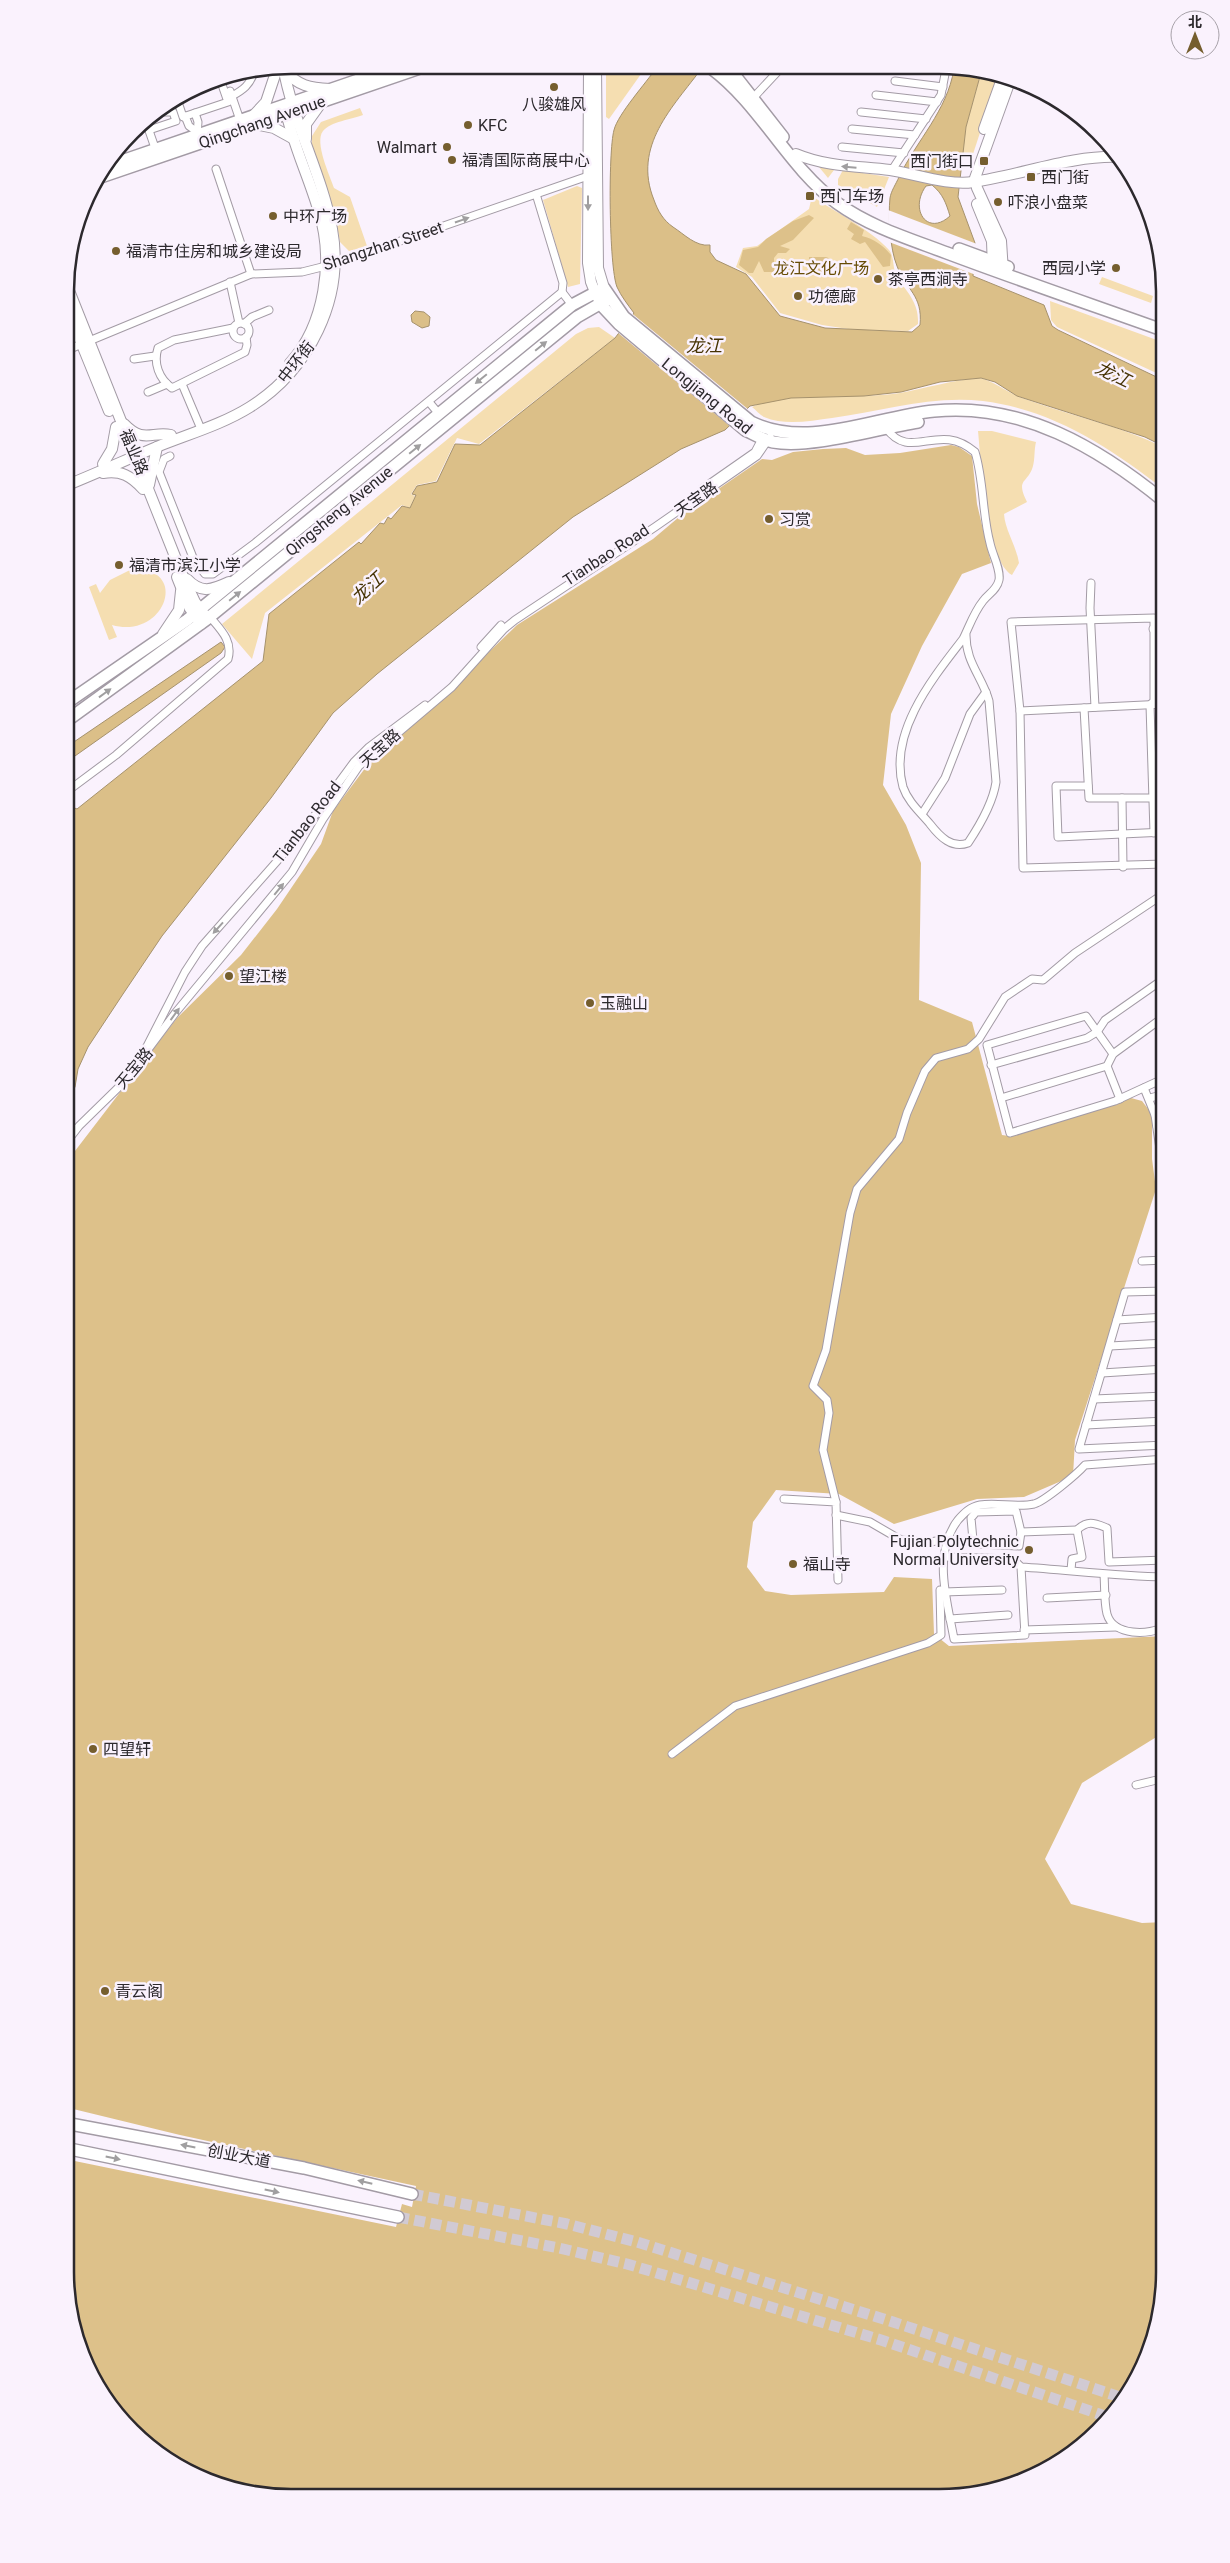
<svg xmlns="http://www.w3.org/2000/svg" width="1230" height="2563" font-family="Roboto,'Noto Sans SC',sans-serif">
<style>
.green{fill:#f5deb1}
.forest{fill:#ddc18a}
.water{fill:#dbbf88;stroke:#a6926d;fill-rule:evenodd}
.pier{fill:#faf2fd}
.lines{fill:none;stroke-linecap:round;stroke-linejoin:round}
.primary-tunnel{stroke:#d1cad3;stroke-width:11;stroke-dasharray:11 5.5;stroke-linecap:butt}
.street-casing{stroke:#a39ba5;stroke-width:9}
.secondary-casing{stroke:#a39ba5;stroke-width:12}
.primary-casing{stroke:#a39ba5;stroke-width:14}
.street{stroke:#fff;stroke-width:7}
.secondary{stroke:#fff;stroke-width:10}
.primary{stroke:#fff;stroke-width:11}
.oneway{fill:#a09fa0}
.poi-dot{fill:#755e2e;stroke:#faf2fd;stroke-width:2}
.labels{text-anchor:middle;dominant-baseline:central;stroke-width:5;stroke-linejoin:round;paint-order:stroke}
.poi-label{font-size:16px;fill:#2c292d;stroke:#faf2fd;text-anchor:start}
.street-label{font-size:16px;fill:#2c292d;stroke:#faf2fd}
.park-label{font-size:16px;fill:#674c05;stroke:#faf2fd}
.water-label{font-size:18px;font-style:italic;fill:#463304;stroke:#faf2fd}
.rim{fill:none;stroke:#2c292d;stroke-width:2.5}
</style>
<rect width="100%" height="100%" fill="#faf2fd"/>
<g class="green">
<path d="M 606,67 L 646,67 L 609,119 L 606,117 Z"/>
<path d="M 982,69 L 999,75 L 972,157 L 962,153 L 966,127 Z"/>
<path d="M 360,108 L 363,115 C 352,119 330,122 323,131 C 314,142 330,176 334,188 L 350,197 L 367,246 L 349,251 L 340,242 L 335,216 L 312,151 L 312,136 L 321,122 Z"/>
<path d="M 819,167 L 833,168 L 834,170 L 828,178 Z"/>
<path d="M 843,170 L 889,177 L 877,207 L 838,185 L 838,179 Z"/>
<path d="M 577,186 L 582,188 L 580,284 L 568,287 L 543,200 Z"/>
<path d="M 812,196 C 835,212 870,229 889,250 C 895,257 892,271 898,279 C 909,294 919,304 918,324 L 908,331 L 855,330 L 822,325 L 780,313 L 752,277 L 736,267 L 743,248 L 757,246 L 809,209 Z"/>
<path d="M 1102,277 L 1153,296 L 1151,303 L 1099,284 Z"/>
<path d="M 1050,301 L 1165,343 L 1165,377 L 1057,327 L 1051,320 Z"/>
<path d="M 599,327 L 615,338 L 479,444 L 457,438 L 436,481 L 417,485 L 411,494 L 415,496 L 410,508 L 402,505 L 265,613 L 252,659 L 222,624 L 576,334 L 588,328 Z"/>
<path d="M 980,378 C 996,382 1009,394 1025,399 C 1072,416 1121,426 1165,448 L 1165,490 C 1110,448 1054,410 983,401 C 932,395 882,411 832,418 C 810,421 785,426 764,417 C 760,415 756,410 752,407 C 786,390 859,400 900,393 C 927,388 952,380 980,378 Z"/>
<path d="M 978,431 L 992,431 L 1036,442 C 1034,450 1035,459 1033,466 C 1028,484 1015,478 1027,502 L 1004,514 C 1005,530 1016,545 1019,563 L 1012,575 C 986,561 981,461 978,431 Z"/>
<path d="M 132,569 C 191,567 165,640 112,625 L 117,637 L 109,640 L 89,587 L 96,584 L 100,593 L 110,580 Z"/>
</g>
<g class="forest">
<path d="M 809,215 L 814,218 L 793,240 L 780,246 L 790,249 L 786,253 L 778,253 L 774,258 L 774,272 L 764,272 L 759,261 L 753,273 L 749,273 L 739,265 L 743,250 L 758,247 L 766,239 L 793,221 Z"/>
<path d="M 851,222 L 864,230 L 862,236 C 874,239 883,245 891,255 L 890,266 L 883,267 L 865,242 L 860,244 L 851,239 L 854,234 L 847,229 Z"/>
<path d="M 809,257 L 826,257 L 831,259 L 829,275 L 814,275 L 809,272 Z"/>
<path d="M 951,445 L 959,447 L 972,456 L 977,504 L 991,563 L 962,574 L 922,646 L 891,714 L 883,785 L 906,825 L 921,863 L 919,1000 L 972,1022 L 1002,1135 L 1009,1136 L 1131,1098 L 1142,1101 L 1152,1114 L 1152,1159 L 1156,1189 L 1075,1440 L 1073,1476 L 1024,1497 L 977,1499 L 894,1524 L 839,1494 L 776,1490 L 753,1522 L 747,1567 L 765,1591 L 791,1595 L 884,1592 L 894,1577 L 932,1579 L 934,1634 L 949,1646 L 1165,1636 L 1165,1683 L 1158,1736 L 1082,1783 L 1045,1859 L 1071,1904 L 1142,1923 L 1165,1922 L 1164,2288 L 1148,2359 L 1109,2421 L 1065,2460 L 998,2490 L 940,2498 L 247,2494 L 190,2475 L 142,2442 L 103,2398 L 73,2331 L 65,2273 L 65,2159 L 396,2227 L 402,2204 L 412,2207 L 416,2186 L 180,2135 L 65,2107 L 65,1164 L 177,1018 L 241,955 L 277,909 L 321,844 L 333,811 L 378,751 L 412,726 L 517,625 L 653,539 L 685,512 L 762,459 L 772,460 L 793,452 L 823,449 L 846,448 L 865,455 L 900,453 Z"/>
</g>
<g class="water">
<path d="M 657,67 L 702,68 C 673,107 632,146 654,200 C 658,211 663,220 673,227 C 684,234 696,247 710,245 L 710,252 L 716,260 L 746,274 L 780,316 L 825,328 L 912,332 L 920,325 C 923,295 906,290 897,266 C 890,249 888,217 890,198 C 891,191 896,184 899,177 C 917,140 947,111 954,69 L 982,69 L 966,127 L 958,197 L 975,243 L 973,276 L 1044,305 L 1052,326 L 1058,330 L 1165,381 L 1165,447 L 1145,437 L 1017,396 L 995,382 L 981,378 L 940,382 L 901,392 L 864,396 L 791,398 L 750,406 L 725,430 L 681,449 L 573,517 L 377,674 L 333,713 L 271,798 L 162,936 L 123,994 L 88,1047 L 78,1069 L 75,1087 L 65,1104 L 65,804 L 77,809 L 263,661 L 269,614 L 359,542 L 361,544 L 380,523 L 384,524 L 388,517 L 391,519 L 402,506 L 410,508 L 416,495 L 412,494 L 417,486 L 437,482 L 455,444 L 480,445 L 615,338 L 634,313 C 628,305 621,296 617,287 C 609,267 608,152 614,130 C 618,114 646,83 657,67 ZM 932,185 C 943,194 946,203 950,216 C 927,237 909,209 926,186 Z"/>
<path d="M 415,311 L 424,312 L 430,317 L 429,326 L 422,328 L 412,322 L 411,315 Z"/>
<path d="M 221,642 L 225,647 L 221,653 L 65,763 L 65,748 Z"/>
</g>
<g class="pier">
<path d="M 888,210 L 977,244 L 976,275 L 889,242 Z"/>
<path d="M 629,311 L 749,410 L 731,427 L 617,332 L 631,313 Z"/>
</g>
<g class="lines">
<g class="primary-tunnel">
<path d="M 412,2194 L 567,2224 L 637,2242 L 893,2322 L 1123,2398"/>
<path d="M 398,2217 L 559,2248 L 627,2264 L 881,2340 L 1111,2418"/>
</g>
<defs>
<g id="street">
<path d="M 307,65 L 317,70 L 330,65"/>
<path d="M 895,81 L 943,87"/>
<path d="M 230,91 L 240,120"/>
<path d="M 876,95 L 937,102"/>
<path d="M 232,96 C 243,90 250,85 254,72"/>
<path d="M 754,97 L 781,68"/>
<path d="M 177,99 L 183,117 L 228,102 L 220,79"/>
<path d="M 861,112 L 926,119"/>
<path d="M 195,113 L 198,122 L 197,135"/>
<path d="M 185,116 L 189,126 L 196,131"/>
<path d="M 145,119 L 154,145"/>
<path d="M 852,129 L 915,135"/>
<path d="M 149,130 L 176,121 L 173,112 L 156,112"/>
<path d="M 131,135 L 139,132"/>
<path d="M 842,147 L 904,153"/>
<path d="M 216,169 L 251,274"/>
<path d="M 892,170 L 941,95 L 946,69"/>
<path d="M 230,282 L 239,323"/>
<path d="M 562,292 L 572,305"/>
<circle cx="241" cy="331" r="8"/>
<path d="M 244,324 L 252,317 L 269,310"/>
<path d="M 233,328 L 174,340 L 158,348 C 153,363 159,379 172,388 L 245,352 L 247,345 L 246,337"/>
<path d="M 65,351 L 251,274 L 302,272 L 334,264 L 588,176"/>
<path d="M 134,359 L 155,356"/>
<path d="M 182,384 L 201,429"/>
<path d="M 148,392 L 167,384"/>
<path d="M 429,402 L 439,414"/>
<path d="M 886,428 C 911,463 938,420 975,452 C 984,481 982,513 990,543 C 992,554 1001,569 999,580 C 997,590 988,594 983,601 C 974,612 969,627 963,639 C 932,679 888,733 903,787 C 908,802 921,813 930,824 C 940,837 952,849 968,843 C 980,825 993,803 996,782 L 989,701 C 982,676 965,662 966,633"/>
<path d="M 170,456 L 164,459 L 159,472 L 194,560 L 205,574 L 213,574 L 255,543 L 562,292 L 563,283 L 536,194"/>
<path d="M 702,489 L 755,452 L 763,437"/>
<path d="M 1091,583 L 1090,608 L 1095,707"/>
<path d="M 1153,629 L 1165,628"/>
<path d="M 481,647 L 501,625"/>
<path d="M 1084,708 L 1089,798 L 1153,798"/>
<path d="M 1020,711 L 1165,704"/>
<path d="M 1088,786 L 1056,786 L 1058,837 L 1165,832"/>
<path d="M 65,793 L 116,755 L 228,659 C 233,641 221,630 210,617"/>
<path d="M 1122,798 L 1123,867"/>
<path d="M 922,814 L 945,778 L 970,714 L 986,692"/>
<path d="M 1154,833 L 1150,705 L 1154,701 L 1154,618 L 1011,622 L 1020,711 L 1023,868 L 1165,864"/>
<path d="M 145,1050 L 185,972 L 202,946 L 301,834 L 354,762 L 369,747 L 425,705"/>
<path d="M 1113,1054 L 1086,1016 L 987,1045 L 1010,1133 L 1115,1101 L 1165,1078"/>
<path d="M 991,1065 L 1087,1038 L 1097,1032 L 1105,1020 L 1165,978"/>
<path d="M 1107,1066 L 1120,1099"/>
<path d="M 1144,1088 L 1155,1115 L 1160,1149 L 1165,1148"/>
<path d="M 1001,1098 L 1107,1066 L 1113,1054 L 1165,1016"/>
<path d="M 1150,1098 L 1165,1094"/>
<path d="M 1155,1115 L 1165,1113"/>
<path d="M 1157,1126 L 1165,1126"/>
<path d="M 65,1144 L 79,1126 L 123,1083 L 176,1012 L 292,872 L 323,819 L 359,766 L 452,687 L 504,629 L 515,620 L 655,527 L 757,456 L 770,437"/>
<path d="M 1142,1261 L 1165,1260"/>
<path d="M 1117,1320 L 1165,1317"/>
<path d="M 1110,1346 L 1165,1343"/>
<path d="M 1102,1373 L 1165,1369"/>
<path d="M 1094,1399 L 1165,1396"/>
<path d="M 1086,1425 L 1165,1421"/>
<path d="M 1165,1445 L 1079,1449 L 1125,1292 L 1165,1291"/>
<path d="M 784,1499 L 836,1502 L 838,1580"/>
<path d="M 836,1502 L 823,1450 L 829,1413 L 827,1400 L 813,1386 L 826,1350 L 850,1213 L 857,1189 L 899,1139 L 907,1113 L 925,1071 L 936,1058 L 968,1049 L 979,1039 L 1005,997 L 1032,979 L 1043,980 L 1075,953 L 1165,893"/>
<path d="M 1016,1511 L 1021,1532 L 1019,1546 L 980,1544 L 973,1540 L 971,1518 L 976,1512 Z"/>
<path d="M 836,1515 L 870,1522 L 901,1540 L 930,1542 L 949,1539"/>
<path d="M 1077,1530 C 1088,1520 1094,1523 1107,1528 L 1109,1562 L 1165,1560"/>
<path d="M 1021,1532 L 1077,1530 L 1082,1557 L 1072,1559 L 1071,1570"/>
<path d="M 945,1557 L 1013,1559 L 1021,1567 C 1069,1570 1116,1576 1165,1577"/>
<path d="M 1021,1567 L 1025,1635 L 954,1639 C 947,1600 932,1554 958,1520 C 964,1513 970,1507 980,1505 C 997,1502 1017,1508 1034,1504 C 1045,1501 1077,1474 1085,1465 L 1165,1459"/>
<path d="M 1104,1575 C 1105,1588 1104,1602 1107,1614 C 1113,1636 1150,1636 1165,1626"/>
<path d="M 944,1592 L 1002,1590"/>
<path d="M 1047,1598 L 1106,1595"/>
<path d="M 950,1619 L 1008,1615"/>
<path d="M 1024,1630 L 1116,1627"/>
<path d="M 672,1754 L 735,1706 L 928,1643 L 941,1635 L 940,1590"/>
<path d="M 1136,1785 L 1165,1778"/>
</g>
<g id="secondary">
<path d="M 589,67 L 588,263 L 591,282 L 595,292"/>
<path d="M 596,67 L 598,268 L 604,288"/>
<path d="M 284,70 C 298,86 310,88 330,89"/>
<path d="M 285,107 C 292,143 309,177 319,212 C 334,260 325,325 290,363"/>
<path d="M 253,116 L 266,102 L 277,69"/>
<path d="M 255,124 L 274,128 L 294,139"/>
<path d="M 984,129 L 1003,76"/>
<path d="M 306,139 L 306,124 L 321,103"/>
<path d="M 796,154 C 827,167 858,166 890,170 C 915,174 950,186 973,182 C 1023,175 1070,155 1120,157"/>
<path d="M 977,204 L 992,241 L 993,269"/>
<path d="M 1003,272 L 1001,241 L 977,188 L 975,178 L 1011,78"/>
<path d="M 66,283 L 182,574 L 195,602 L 204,614"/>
<path d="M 65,303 L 109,411"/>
<path d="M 124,424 C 143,444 152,431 171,435"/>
<path d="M 103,464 L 112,449 L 116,427"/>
<path d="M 103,473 C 121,470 131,476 143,489"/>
<path d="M 149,485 L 157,447"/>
<path d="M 65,486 C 97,473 128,459 159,446 C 189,434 223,424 250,407 C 309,370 345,299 332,229 C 322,174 293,123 283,66"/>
<path d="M 177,577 L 189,607 L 201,624"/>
<path d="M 187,579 C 201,594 212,590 229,582"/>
<path d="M 163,634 L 179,610 L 181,591"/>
</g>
<g id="primary">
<path d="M 711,68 C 761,105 787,166 837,203 C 870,227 910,239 947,253 C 1019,280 1092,305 1165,331"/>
<path d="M 729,68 L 783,137"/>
<path d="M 107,166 L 399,66"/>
<path d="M 98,178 L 426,66"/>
<path d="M 959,249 L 1008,267"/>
<path d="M 598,297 L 604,308 L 619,324 L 745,430 C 754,434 763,440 773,442 C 812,449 878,428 918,422"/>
<path d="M 65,704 L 187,620 L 572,305 L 604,288 L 624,317 L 751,422 C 808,450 874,417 934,411 C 1022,402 1099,448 1165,502"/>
<path d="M 65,722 L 207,619 L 577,317 L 610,298"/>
<path d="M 65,2123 L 304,2168 L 412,2194"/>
<path d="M 65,2148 L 398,2217"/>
</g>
</defs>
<use href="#street" class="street-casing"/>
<use href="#secondary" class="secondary-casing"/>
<use href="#primary" class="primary-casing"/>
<use href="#street" class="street"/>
<use href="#secondary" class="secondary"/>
<use href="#primary" class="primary"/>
</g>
<defs><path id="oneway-solid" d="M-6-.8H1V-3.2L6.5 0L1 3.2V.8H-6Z" transform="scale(1.25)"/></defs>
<g class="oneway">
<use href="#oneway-solid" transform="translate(849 167) rotate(-175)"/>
<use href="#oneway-solid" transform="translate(588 203) rotate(90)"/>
<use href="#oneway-solid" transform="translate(462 220) rotate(-19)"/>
<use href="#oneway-solid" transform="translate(541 346) rotate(-39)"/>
<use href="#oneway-solid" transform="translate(481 379) rotate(141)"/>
<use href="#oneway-solid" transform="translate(415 449) rotate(-39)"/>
<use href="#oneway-solid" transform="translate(235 596) rotate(-39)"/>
<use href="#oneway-solid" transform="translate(105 693) rotate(-36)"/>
<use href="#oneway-solid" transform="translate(279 889) rotate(-51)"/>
<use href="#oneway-solid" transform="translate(218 928) rotate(132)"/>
<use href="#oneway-solid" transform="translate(175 1014) rotate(-54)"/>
<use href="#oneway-solid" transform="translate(188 2146) rotate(-169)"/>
<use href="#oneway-solid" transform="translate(113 2158) rotate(12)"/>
<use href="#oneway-solid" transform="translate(365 2182) rotate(-167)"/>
<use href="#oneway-solid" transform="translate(272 2191) rotate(12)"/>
</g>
<g class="poi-dot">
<circle cx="554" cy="87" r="5"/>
<circle cx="468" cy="125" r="5"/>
<circle cx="447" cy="147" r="5"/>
<circle cx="452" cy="160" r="5"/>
<rect x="979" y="156" width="10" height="10" rx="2.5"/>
<rect x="1026" y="172" width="10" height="10" rx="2.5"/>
<rect x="805" y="191" width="10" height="10" rx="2.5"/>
<circle cx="998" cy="202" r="5"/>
<circle cx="273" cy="216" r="5"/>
<circle cx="116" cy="251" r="5"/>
<circle cx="1116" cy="268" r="5"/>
<circle cx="878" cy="279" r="5"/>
<circle cx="798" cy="296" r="5"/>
<circle cx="769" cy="519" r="5"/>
<circle cx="119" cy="565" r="5"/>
<circle cx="229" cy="976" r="5"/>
<circle cx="590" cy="1003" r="5"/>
<circle cx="1029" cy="1550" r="5"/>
<circle cx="793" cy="1564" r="5"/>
<circle cx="93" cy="1749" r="5"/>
<circle cx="105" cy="1991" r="5"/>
</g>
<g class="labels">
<g class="poi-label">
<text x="554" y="104" text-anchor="middle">八骏雄风</text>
<text x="478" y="125">KFC</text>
<text x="437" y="147" text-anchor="end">Walmart</text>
<text x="462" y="160">福清国际商展中心</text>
<text x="974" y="161" text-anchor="end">西门街口</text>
<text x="1041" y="177">西门街</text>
<text x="820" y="196">西门车场</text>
<text x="1008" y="202">吓浪小盘菜</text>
<text x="283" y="216">中环广场</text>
<text x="126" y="251">福清市住房和城乡建设局</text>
<text x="1106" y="268" text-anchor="end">西园小学</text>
<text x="888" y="279">茶亭西涧寺</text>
<text x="808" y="296">功德廊</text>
<text x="779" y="519">习赏</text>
<text x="129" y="565">福清市滨江小学</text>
<text x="239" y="976">望江楼</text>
<text x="600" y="1003">玉融山</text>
<text x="1019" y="1541" text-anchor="end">Fujian Polytechnic<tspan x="1019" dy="18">Normal University</tspan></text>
<text x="803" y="1564">福山寺</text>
<text x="103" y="1749">四望轩</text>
<text x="115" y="1991">青云阁</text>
</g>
<g class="street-label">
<text transform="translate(262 122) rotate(-19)">Qingchang Avenue</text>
<text transform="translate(383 246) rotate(-18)">Shangzhan Street</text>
<text transform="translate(296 362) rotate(-52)">中环街</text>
<text transform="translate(707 396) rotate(39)">Longjiang Road</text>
<text transform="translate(134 452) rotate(67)">福业路</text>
<text transform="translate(696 499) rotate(-35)">天宝路</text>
<text transform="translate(339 511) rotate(-39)">Qingsheng Avenue</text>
<text transform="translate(606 555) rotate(-33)">Tianbao Road</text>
<text transform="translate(380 748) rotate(-42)">天宝路</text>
<text transform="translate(307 822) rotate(-52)">Tianbao Road</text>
<text transform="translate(134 1068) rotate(-50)">天宝路</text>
<text transform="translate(239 2156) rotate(11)">创业大道</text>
</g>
<g class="park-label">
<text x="821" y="268">龙江文化广场</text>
</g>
<g class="water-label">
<text x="704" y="345">龙江</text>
<text transform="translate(1113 374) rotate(26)">龙江</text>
<text transform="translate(367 588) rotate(-43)">龙江</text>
</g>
</g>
<path d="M0 0H1230V2563H0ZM291 74H939A217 217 0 0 1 1156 291V2272A217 217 0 0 1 939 2489H291A217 217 0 0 1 74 2272V291A217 217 0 0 1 291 74Z" fill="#faf2fd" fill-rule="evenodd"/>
<path class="rim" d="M291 74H939A217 217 0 0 1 1156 291V2272A217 217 0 0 1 939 2489H291A217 217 0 0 1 74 2272V291A217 217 0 0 1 291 74Z"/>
<g transform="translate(1195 35)"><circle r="24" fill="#faf2fd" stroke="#a8a2aa"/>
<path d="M0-4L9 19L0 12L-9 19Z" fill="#755e2e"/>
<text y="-8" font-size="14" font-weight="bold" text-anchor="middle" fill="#2c292d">北</text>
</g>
</svg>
